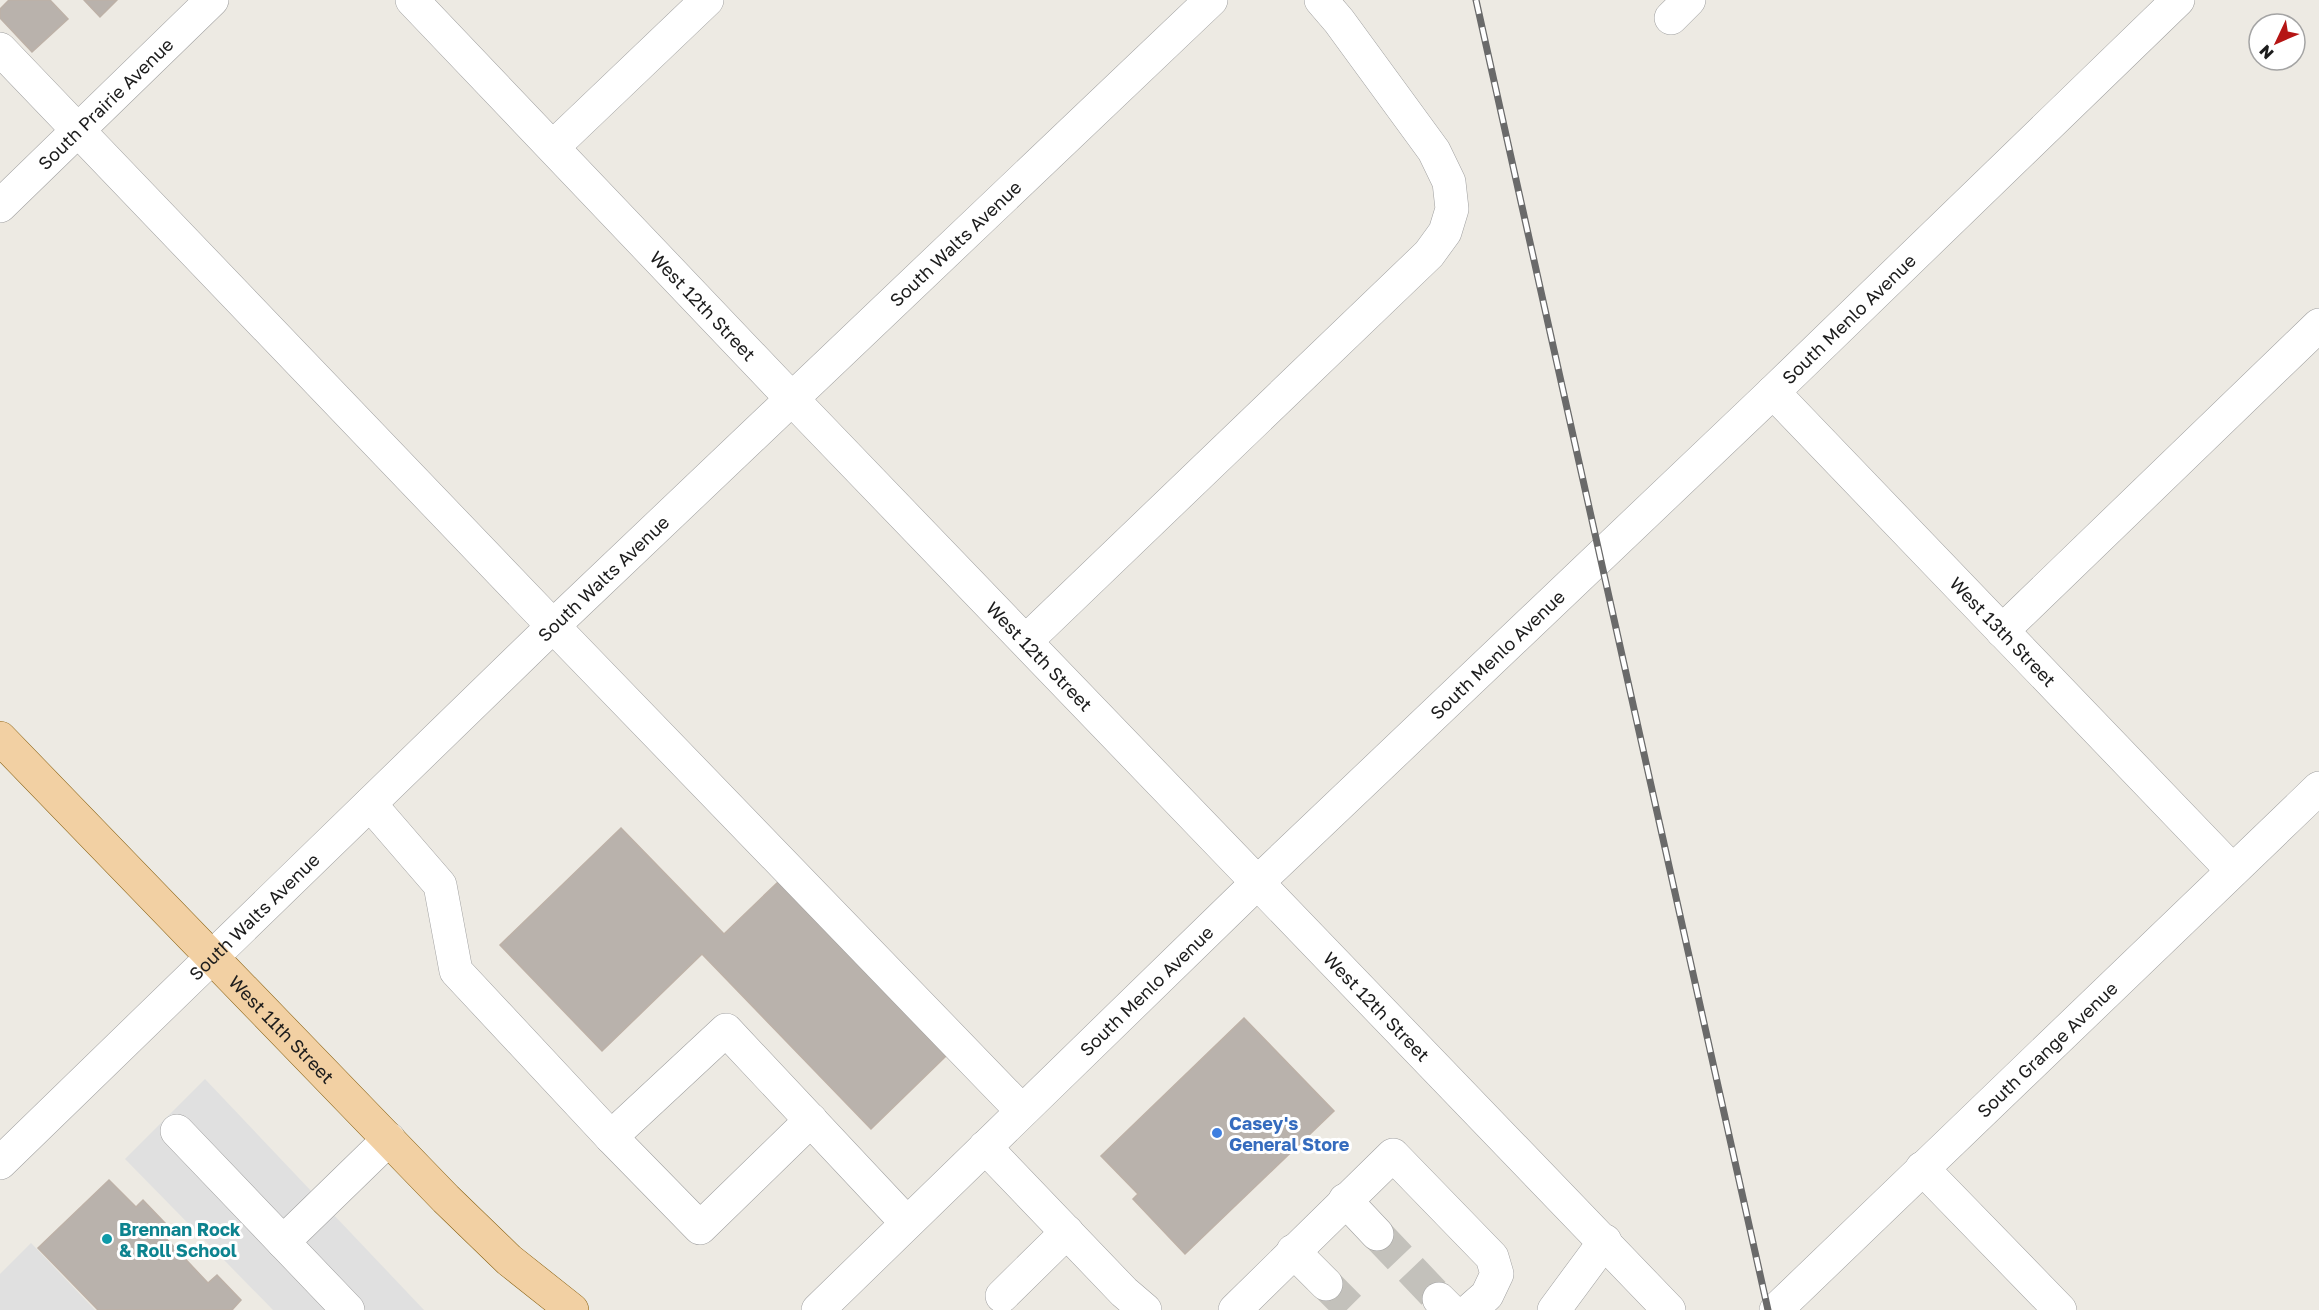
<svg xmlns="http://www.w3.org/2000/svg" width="2319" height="1310" font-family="'Golos Text',sans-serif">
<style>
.parking{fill:#e0e0e0}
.building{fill:#b9b2ac;stroke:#bdb1a7;stroke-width:1.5}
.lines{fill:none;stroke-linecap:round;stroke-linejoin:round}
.minor-tunnel{stroke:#c3c1bb;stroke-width:33;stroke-dasharray:33 16;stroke-linecap:butt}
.minor-casing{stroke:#a0a0a0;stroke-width:34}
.major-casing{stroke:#865f0f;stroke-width:34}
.minor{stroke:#fff;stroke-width:33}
.major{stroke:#f2d0a3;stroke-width:33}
.rail-casing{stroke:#6a6a6a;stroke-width:7}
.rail{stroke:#fff;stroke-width:4.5;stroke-dasharray:14;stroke-linecap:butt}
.shop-dot{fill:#3f7fe0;stroke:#fff;stroke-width:2}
.culture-dot{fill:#0f9aa8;stroke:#fff;stroke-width:2}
.labels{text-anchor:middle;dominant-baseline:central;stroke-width:6;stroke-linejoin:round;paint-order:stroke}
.street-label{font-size:18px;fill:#1c1c1c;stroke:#fff}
.shop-label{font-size:18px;font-weight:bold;fill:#366cbe;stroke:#fff;text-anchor:start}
.culture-label{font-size:18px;font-weight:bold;fill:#0d838f;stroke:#fff;text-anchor:start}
</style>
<rect width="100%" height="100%" fill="#edeae3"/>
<g class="parking">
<path d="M 205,1079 L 424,1310 L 273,1310 L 125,1159 Z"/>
<path d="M 31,1243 L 95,1310 L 0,1310 L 0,1274 Z"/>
</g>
<g class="building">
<path d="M 9,0 L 50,0 L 68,19 L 32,52 L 0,18 L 0,9 Z"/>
<path d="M 84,0 L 117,0 L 100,17 Z"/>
<path d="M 621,828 L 724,934 L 778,882 L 946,1056 L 871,1129 L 702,954 L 602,1051 L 500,945 Z"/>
<path d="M 1244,1018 L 1334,1111 L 1185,1254 L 1133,1199 L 1138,1194 L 1101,1156 Z"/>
<path d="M 109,1180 L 136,1207 L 143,1200 L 165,1223 L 158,1230 L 208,1283 L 217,1275 L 241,1300 L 232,1310 L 98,1310 L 38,1248 Z"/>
</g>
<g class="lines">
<g class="minor-tunnel">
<path d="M 1377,1234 L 1439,1299"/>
<path d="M 1326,1284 L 1352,1310"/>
</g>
<defs>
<g id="minor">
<path id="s1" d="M 412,0 L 792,399 L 1669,1310"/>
<path d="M 1671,18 L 1689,0"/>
<path d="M 0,49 L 553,626 L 1022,1111"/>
<path d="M 553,147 L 707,0"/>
<path id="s2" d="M 0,206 L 212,0"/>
<path id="s3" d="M 1773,392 L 2232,870"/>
<path d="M 2002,631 L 2319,325"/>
<path d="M 1026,641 L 1429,254 L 1445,232 L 1452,209 L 1449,182 L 1434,151 L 1339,21 L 1321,0"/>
<path d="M 370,804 L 440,885 L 456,971 L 611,1137 L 726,1030 L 907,1223"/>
<path d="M 177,1131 L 348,1310"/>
<path d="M 611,1137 L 700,1228 L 811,1120"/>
<path d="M 985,1147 L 1124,1292 L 1145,1310"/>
<path id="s4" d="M 0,1163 L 553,626 L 1211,0"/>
<path d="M 1922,1168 L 2060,1310"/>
<path d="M 1345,1200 L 1377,1234"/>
<path d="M 283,1242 L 389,1139"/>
<path d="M 1293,1251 L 1326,1284"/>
<path d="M 1002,1296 L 1067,1232"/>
<path d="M 1439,1299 L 1450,1310"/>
<path id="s5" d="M 818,1310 L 1258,882 L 1773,392 L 2178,0"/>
<path d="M 1235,1310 L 1393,1155 L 1492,1257 L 1497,1274 L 1487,1295 L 1470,1310"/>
<path d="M 1554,1310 L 1605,1241"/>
<path id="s6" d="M 1776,1310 L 2319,788"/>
</g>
<g id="major">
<path id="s7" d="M 0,738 L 446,1199 L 509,1260 L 572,1310"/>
</g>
</defs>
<use href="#minor" class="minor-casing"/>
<use href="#major" class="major-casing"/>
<use href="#minor" class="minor"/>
<use href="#major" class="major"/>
<defs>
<path id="rail" d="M 1476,0 L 1768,1310"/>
</defs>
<use href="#rail" class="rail-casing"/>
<use href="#rail" class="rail"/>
</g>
<circle class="shop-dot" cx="1217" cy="1133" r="6"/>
<circle class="culture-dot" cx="107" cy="1239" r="6"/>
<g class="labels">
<g class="street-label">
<text stroke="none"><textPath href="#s2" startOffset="147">South Prairie Avenue</textPath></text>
<text stroke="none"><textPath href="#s4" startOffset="1326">South Walts Avenue</textPath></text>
<text stroke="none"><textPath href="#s1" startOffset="422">West 12th Street</textPath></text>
<text stroke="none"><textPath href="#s5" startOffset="1430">South Menlo Avenue</textPath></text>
<text stroke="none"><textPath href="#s4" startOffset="840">South Walts Avenue</textPath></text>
<text stroke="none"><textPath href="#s3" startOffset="332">West 13th Street</textPath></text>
<text stroke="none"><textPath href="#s5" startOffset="944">South Menlo Avenue</textPath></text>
<text stroke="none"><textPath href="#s1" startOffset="908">West 12th Street</textPath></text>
<text stroke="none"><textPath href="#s4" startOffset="354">South Walts Avenue</textPath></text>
<text stroke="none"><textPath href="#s5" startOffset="458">South Menlo Avenue</textPath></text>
<text stroke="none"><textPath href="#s1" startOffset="1394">West 12th Street</textPath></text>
<text stroke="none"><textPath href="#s7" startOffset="405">West 11th Street</textPath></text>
<text stroke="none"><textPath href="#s6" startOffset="376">South Grange Avenue</textPath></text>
</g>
<g class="shop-label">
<text x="1229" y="1123">Casey's<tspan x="1229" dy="21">General Store</tspan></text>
</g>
<g class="culture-label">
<text x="119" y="1229">Brennan Rock<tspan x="119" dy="21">&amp; Roll School</tspan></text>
</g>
</g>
<g transform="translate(2277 42) rotate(226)"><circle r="28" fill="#ffffff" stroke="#a4a4a4" stroke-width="1.5"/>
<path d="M0-4.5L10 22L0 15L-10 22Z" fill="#b51514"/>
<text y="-9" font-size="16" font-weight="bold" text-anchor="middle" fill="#1c1c1c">N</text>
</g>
</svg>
